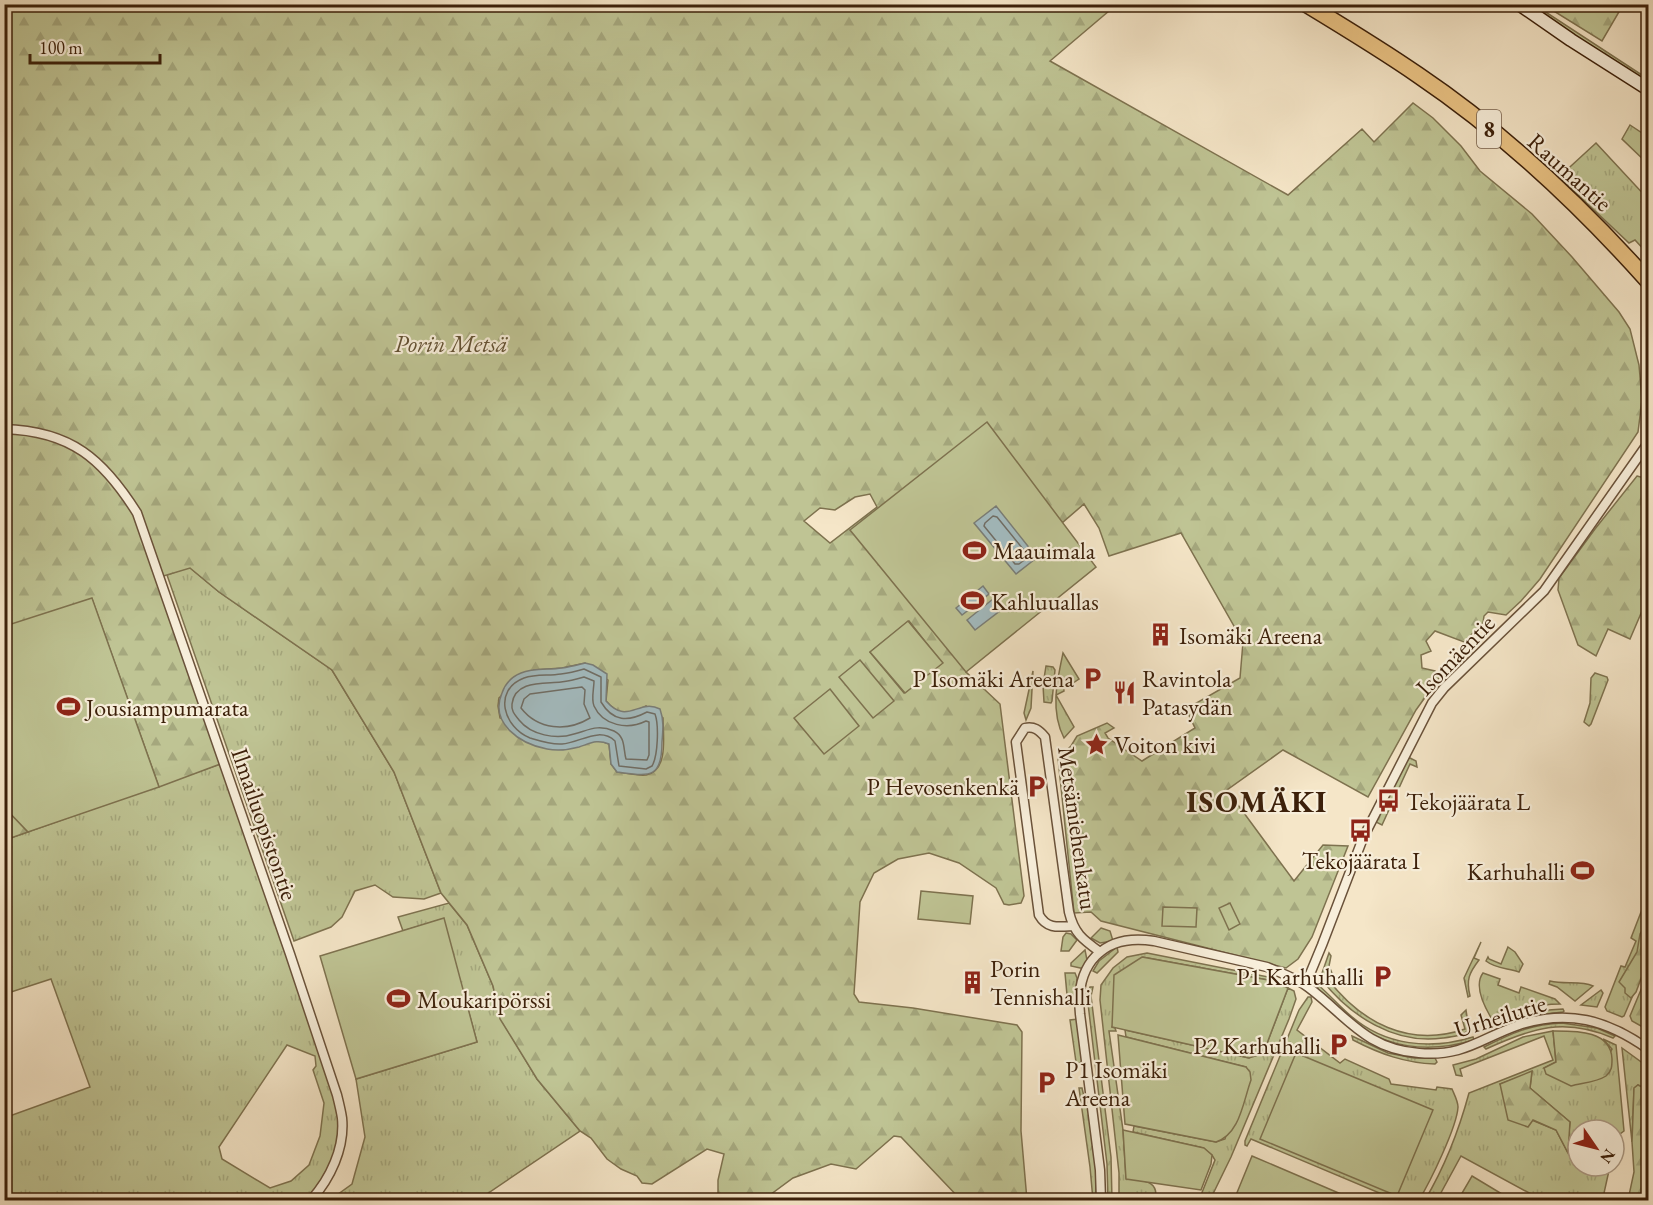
<svg xmlns="http://www.w3.org/2000/svg" width="1653" height="1205" font-family="'EB Garamond',serif">
<style>
.grass{fill:url(#grass-tufts);stroke:#7e724f;stroke-width:1.5;fill-rule:evenodd}
.forest{fill:url(#forest-firs);stroke:#7e724f;stroke-width:1.5;fill-rule:evenodd}
.pitch{fill:#bfc494;stroke:#7e724f;stroke-width:1.5}
.water{fill:#a3bcc1;stroke:#7a7e78;stroke-width:1.5}
.lines{fill:none;stroke-linecap:round;stroke-linejoin:round}
.shore{stroke:#706e66;stroke-width:1.5}
.street-casing{stroke:#6a523a;stroke-width:11}
.secondary-casing{stroke:#3c200a;stroke-width:15}
.highway-casing{stroke:#3c200a;stroke-width:18}
.street{stroke:#f8efdb;stroke-width:8}
.secondary{stroke:#f8efdb;stroke-width:12}
.highway{stroke:#eac384;stroke-width:15}
.labels{text-anchor:middle;dominant-baseline:central;stroke-width:4.5;stroke-linejoin:round;paint-order:stroke}
.shield{fill:#f8efdb;stroke:#745e49;stroke-width:1.5}
.shield-label{font-size:22px;font-weight:bold;fill:#3c200a}
.street-label{font-size:24px;fill:#3c200a;stroke:#f8efdb}
.park-label{font-size:24px;font-style:italic;fill:#635133;stroke:#f8efdb}
.poi-label{font-size:24px;fill:#3c200a;stroke:#f8efdb;text-anchor:start}
.district-label{font-size:30px;font-weight:bold;letter-spacing:1.5px;fill:#3c200a;stroke:#f8efdb}
</style>
<defs>
<pattern id="grass-tufts" width="24" height="20" patternUnits="userSpaceOnUse" patternTransform="scale(1.5)"><rect width="24" height="20" fill="#bfc494"/><path d="M3 7l-1-3M5 7V3M7 7l1-3M15 17l-1-3M17 17v-4M19 17l1-3" fill="none" stroke="#a5a87e"/></pattern>
<pattern id="forest-firs" width="22" height="20" patternUnits="userSpaceOnUse" patternTransform="scale(1.5)"><rect width="22" height="20" fill="#bfc494"/><path d="M5 1l3.5 6h-7zM16 11l3.5 6h-7z" fill="#a5a87e"/></pattern>
</defs>
<rect width="100%" height="100%" fill="#f5e6c8"/>
<filter id="stains"><feTurbulence type="fractalNoise" baseFrequency=".00333" numOctaves="4"/><feColorMatrix values="0 0 0 0 .2 0 0 0 0 .09 0 0 0 0 .02 0 0 0 .5 -.17"/></filter>
<radialGradient id="worn" r=".72"><stop offset=".6" stop-color="#630" stop-opacity="0"/><stop offset="1" stop-color="#630" stop-opacity=".3"/></radialGradient>
<g class="grass">
<path d="M 1528,5 L 1535,5 L 1648,79 L 1648,84 Z"/>
<path d="M 1630,125 L 1648,137 L 1648,164 L 1622,139 Z"/>
<path d="M 1596,143 L 1648,199 L 1648,254 L 1635,240 L 1629,243 L 1559,177 Z"/>
<path d="M 189,567 L 219,592 L 332,670 L 394,772 L 441,893 L 424,899 L 393,897 L 375,885 L 355,891 L 342,917 L 331,927 L 294,941 L 167,575 Z"/>
<path d="M 1063,653 L 1079,679 L 1073,683 L 1070,678 L 1063,682 L 1064,691 L 1056,695 L 1074,727 L 1064,738 C 1050,711 1057,681 1063,653 Z"/>
<path d="M 1046,666 L 1053,667 L 1055,670 L 1052,701 L 1051,703 L 1044,702 L 1043,685 Z"/>
<path d="M 1033,671 L 1031,708 L 1026,720 L 1024,713 Z"/>
<path d="M 1595,673 L 1607,677 L 1608,680 L 1591,724 L 1589,726 L 1584,722 L 1590,703 L 1591,678 Z"/>
<path d="M 1410,758 L 1416,761 L 1417,767 L 1410,764 L 1382,825 L 1376,822 L 1407,760 Z"/>
<path d="M 223,763 L 342,1118 L 337,1155 L 311,1200 L 5,1200 L 4,1118 L 90,1087 L 51,979 L 5,994 L 5,840 ZM 287,1045 L 315,1056 L 316,1066 L 313,1070 L 324,1103 L 320,1136 L 309,1165 L 291,1181 L 270,1188 L 222,1159 L 219,1147 Z"/>
<path d="M 1648,894 L 1648,960 L 1624,1016 L 1622,1017 L 1607,1011 L 1605,1007 L 1621,966 L 1625,967 L 1636,941 L 1631,938 Z"/>
<path d="M 449,903 L 467,925 L 493,986 L 501,1019 L 537,1079 L 580,1131 L 478,1200 L 330,1200 L 352,1184 L 365,1137 L 356,1079 L 477,1042 L 443,919 L 403,931 L 398,917 Z"/>
<path d="M 1101,928 L 1110,931 L 1113,941 L 1100,943 L 1091,938 Z"/>
<path d="M 1066,933 L 1071,934 L 1077,940 L 1069,951 L 1061,951 L 1063,937 Z"/>
<path d="M 1481,942 L 1474,958 L 1479,960 C 1469,973 1466,980 1470,996 L 1468,997 L 1464,978 Z"/>
<path d="M 1117,947 L 1118,952 L 1097,973 L 1093,971 L 1099,961 Z"/>
<path d="M 1508,947 L 1515,952 L 1523,964 L 1519,972 C 1508,968 1496,969 1486,961 L 1488,957 L 1489,959 L 1501,964 Z"/>
<path d="M 1085,950 L 1087,960 L 1085,969 L 1071,966 L 1071,963 Z"/>
<path d="M 1147,953 L 1273,978 L 1268,980 L 1143,957 L 1112,1027 L 1115,1028 L 1116,1031 L 1109,1031 L 1123,1130 L 1126,1178 C 1141,1181 1160,1179 1155,1200 L 1119,1200 L 1119,1173 L 1100,1000 L 1101,985 L 1113,968 L 1127,957 Z"/>
<path d="M 1329,953 L 1331,956 L 1329,966 L 1332,973 L 1327,978 C 1361,1023 1409,1048 1465,1029 L 1461,1015 L 1466,1010 L 1469,1030 C 1462,1036 1452,1037 1443,1038 C 1395,1045 1350,1016 1322,980 L 1321,976 Z"/>
<path d="M 1065,973 L 1075,973 L 1077,978 L 1075,1005 L 1068,1006 Z"/>
<path d="M 1483,973 L 1500,979 L 1498,985 L 1519,993 L 1521,987 L 1555,999 L 1560,1004 C 1535,1004 1515,1011 1493,1021 C 1485,1008 1473,986 1483,973 Z"/>
<path d="M 1550,981 C 1565,985 1580,980 1593,986 L 1575,1001 L 1557,987 L 1549,984 Z"/>
<path d="M 1317,984 C 1329,994 1339,1006 1351,1016 C 1385,1046 1431,1050 1473,1037 L 1474,1040 C 1431,1053 1388,1049 1351,1021 C 1339,1011 1329,999 1318,989 Z"/>
<path d="M 1090,987 L 1093,987 L 1091,996 L 1111,1157 L 1112,1200 L 1108,1200 L 1107,1164 L 1087,995 Z"/>
<path d="M 1288,988 L 1294,991 L 1296,999 L 1289,1019 L 1231,1157 L 1210,1200 L 1199,1200 L 1215,1160 L 1212,1155 L 1203,1148 L 1133,1132 L 1134,1126 L 1216,1142 L 1225,1139 L 1246,1067 L 1126,1037 L 1125,1030 L 1249,1058 L 1266,1046 Z"/>
<path d="M 1601,990 L 1603,993 L 1597,1007 L 1581,1005 Z"/>
<path d="M 1308,997 L 1311,997 L 1312,1002 L 1297,1030 L 1340,1063 L 1345,1059 L 1389,1079 L 1391,1084 L 1436,1090 L 1437,1087 L 1452,1089 C 1454,1094 1458,1101 1458,1107 C 1457,1127 1430,1182 1419,1200 L 1396,1200 L 1251,1139 L 1247,1146 L 1245,1145 L 1245,1141 L 1299,1010 Z"/>
<path d="M 1563,1009 L 1564,1011 L 1563,1012 L 1529,1016 L 1501,1027 L 1498,1026 C 1513,1013 1542,1010 1563,1009 Z"/>
<path d="M 1078,1019 L 1083,1061 L 1078,1064 L 1076,1062 L 1070,1020 Z"/>
<path d="M 1562,1023 L 1597,1028 L 1615,1036 L 1613,1038 C 1564,1017 1532,1028 1486,1049 L 1484,1047 C 1512,1033 1532,1024 1562,1023 Z"/>
<path d="M 1553,1031 L 1556,1062 L 1544,1068 L 1588,1081 L 1595,1080 L 1612,1049 L 1603,1039 L 1616,1045 L 1624,1131 L 1616,1137 L 1614,1150 L 1614,1130 L 1578,1130 L 1578,1166 L 1610,1166 L 1604,1193 L 1604,1200 L 1542,1200 L 1461,1156 L 1437,1200 L 1425,1200 C 1444,1168 1459,1130 1469,1093 L 1553,1060 L 1544,1036 L 1460,1069 L 1462,1076 L 1456,1075 L 1453,1065 L 1476,1059 L 1523,1037 ZM 1532,1072 L 1530,1088 L 1570,1122 L 1567,1151 L 1556,1130 L 1532,1120 L 1500,1084 Z"/>
<path d="M 1352,1036 L 1388,1053 L 1414,1058 L 1435,1058 L 1437,1062 L 1435,1064 C 1405,1063 1380,1054 1353,1040 Z"/>
<path d="M 1622,1048 L 1648,1067 L 1648,1090 L 1638,1085 L 1634,1089 L 1632,1142 Z"/>
<path d="M 1079,1088 L 1082,1088 L 1085,1101 L 1088,1103 L 1096,1168 L 1096,1199 L 1093,1200 L 1090,1167 Z"/>
</g>
<g class="forest">
<path d="M 5,5 L 1116,5 L 1050,61 L 1288,195 L 1362,129 L 1374,142 L 1413,103 L 1433,118 L 1461,146 L 1480,171 L 1532,214 L 1572,257 L 1619,312 L 1630,329 L 1639,365 L 1642,400 L 1638,432 L 1540,579 L 1521,601 L 1506,615 L 1488,612 L 1484,616 L 1483,623 L 1464,642 L 1435,631 L 1426,641 L 1431,651 L 1421,655 L 1422,668 L 1435,671 L 1439,678 L 1416,710 L 1368,797 L 1283,750 L 1227,790 L 1294,881 L 1323,845 L 1348,846 L 1312,937 L 1298,959 L 1286,968 L 1101,921 L 1091,912 L 1074,913 L 1058,758 L 1071,746 L 1077,736 L 1107,723 L 1114,728 L 1105,733 L 1108,738 L 1142,761 L 1195,728 L 1186,709 L 1240,678 L 1243,642 L 1181,533 L 1109,556 L 1099,528 L 1084,504 L 1063,522 L 1049,515 L 966,672 L 1000,704 L 1024,896 L 1021,903 L 1009,905 L 1004,904 L 996,888 L 959,863 L 929,853 L 898,859 L 874,873 L 860,902 L 854,994 L 859,1002 L 913,1008 L 1017,1025 L 1022,1032 L 1021,1131 L 1027,1200 L 961,1200 L 901,1137 L 894,1136 L 856,1169 L 831,1164 L 793,1178 L 763,1200 L 742,1200 L 718,1196 L 718,1180 L 724,1154 L 707,1149 L 652,1184 L 642,1183 L 637,1176 L 621,1169 L 607,1159 L 591,1138 L 580,1131 L 537,1079 L 510,1035 L 500,1019 L 493,986 L 467,925 L 441,893 L 394,772 L 332,670 L 219,592 L 190,568 L 160,577 L 223,763 L 159,787 L 92,599 L 5,627 ZM 870,494 L 877,507 L 830,543 L 804,521 L 820,508 L 835,510 L 855,497 ZM 909,621 L 942,663 L 904,693 L 870,652 ZM 585,663 L 608,680 L 606,701 C 619,716 629,715 646,706 L 663,718 C 663,735 669,771 646,775 C 637,776 626,773 617,772 L 611,764 L 609,744 L 598,740 L 591,742 L 500,718 L 498,706 L 499,698 L 534,670 L 562,668 Z"/>
<path d="M 1544,5 L 1623,5 L 1602,41 Z"/>
<path d="M 1637,476 L 1648,479 L 1648,597 L 1630,639 L 1608,629 L 1596,656 L 1578,645 L 1558,590 L 1559,578 L 1595,529 Z"/>
<path d="M 5,808 L 28,832 L 5,840 Z"/>
<path d="M 1645,913 L 1648,914 L 1648,960 L 1636,992 L 1631,998 L 1625,993 L 1625,988 L 1619,982 L 1637,952 L 1640,934 L 1648,920 L 1645,918 Z"/>
<path d="M 1648,973 L 1648,1030 L 1632,1021 L 1630,1016 Z"/>
<path d="M 1553,1031 C 1576,1031 1611,1030 1612,1059 C 1612,1066 1612,1071 1606,1076 C 1597,1082 1582,1083 1571,1086 L 1546,1074 L 1544,1068 L 1556,1062 Z"/>
<path d="M 1532,1071 L 1530,1088 L 1570,1122 L 1568,1153 L 1556,1130 L 1533,1120 L 1528,1127 L 1508,1120 L 1500,1084 Z"/>
<path d="M 1638,1085 L 1648,1090 L 1648,1200 L 1628,1200 L 1634,1172 L 1632,1142 L 1634,1088 Z"/>
</g>
<g class="pitch">
<path d="M 987,422 L 1096,567 L 966,672 L 850,530 Z"/>
<path d="M 92,598 L 159,787 L 28,832 L 5,808 L 5,626 Z"/>
<path d="M 908,621 L 943,663 L 905,693 L 870,652 Z"/>
<path d="M 860,660 L 894,701 L 873,718 L 839,677 Z"/>
<path d="M 830,689 L 859,726 L 824,754 L 794,718 Z"/>
<path d="M 921,891 L 973,896 L 970,924 L 918,919 Z"/>
<path d="M 1230,903 L 1240,924 L 1229,930 L 1219,908 Z"/>
<path d="M 1163,907 L 1197,908 L 1196,927 L 1162,926 Z"/>
<path d="M 444,918 L 477,1042 L 356,1079 L 320,956 Z"/>
<path d="M 1142,957 L 1268,980 L 1288,988 L 1266,1046 L 1258,1055 L 1249,1058 L 1112,1027 L 1114,975 Z"/>
<path d="M 1118,1035 L 1246,1067 L 1250,1072 L 1251,1080 C 1243,1102 1240,1134 1216,1142 L 1125,1124 Z"/>
<path d="M 1296,1053 L 1433,1110 L 1397,1196 L 1260,1139 Z"/>
<path d="M 1123,1130 L 1204,1148 L 1212,1155 L 1211,1164 L 1201,1190 L 1126,1179 Z"/>
<path d="M 1252,1156 L 1355,1200 L 1234,1200 Z"/>
<path d="M 1472,1176 L 1512,1200 L 1458,1200 Z"/>
</g>
<g class="water">
<path d="M 996,506 L 1031,550 L 1033,549 L 1039,556 L 1016,574 L 974,523 Z"/>
<path d="M 983,586 L 989,594 L 962,615 L 956,608 Z"/>
<path d="M 993,599 L 1001,610 L 975,630 L 967,620 Z"/>
<path d="M 585,663 L 593,665 L 607,674 L 606,701 C 628,726 638,698 660,709 C 664,720 663,730 662,742 C 662,780 649,776 617,772 L 611,764 L 609,744 C 597,739 591,743 579,747 C 568,750 557,751 547,749 C 520,744 489,723 502,693 C 505,684 511,677 521,673 C 533,668 548,670 562,668 C 570,667 577,665 585,663 Z"/>
</g>
<g class="lines">
<g class="shore">
<path d="M 993,516 L 997,517 L 1027,554 L 1027,558 L 1019,564 L 1015,564 L 984,526 L 985,523 Z"/>
<path d="M 584,669 L 601,677 L 601,702 C 613,722 628,722 647,712 L 655,714 C 659,725 658,756 652,766 L 646,769 L 619,766 L 615,741 C 599,726 580,743 562,744 C 552,745 540,741 530,738 C 504,728 492,690 524,678 C 536,674 549,676 561,674 C 569,673 577,671 584,669 Z"/>
<path d="M 584,677 L 594,681 C 594,689 591,699 594,706 C 603,726 628,730 646,721 L 649,722 L 649,755 L 647,760 L 626,759 C 623,749 626,737 614,731 C 598,724 589,730 574,734 C 556,740 531,735 519,720 C 515,715 511,711 512,704 C 515,680 544,684 561,682 C 569,681 577,679 584,677 Z"/>
<path d="M 582,687 L 585,690 L 584,704 L 590,718 C 567,732 538,730 521,708 L 524,699 L 530,694 Z"/>
</g>
<defs>
<g id="street">
<path d="M 4,429 C 71,431 103,459 137,513 L 290,954 L 337,1095 C 339,1103 341,1111 342,1118 C 345,1148 330,1179 311,1200"/>
<path d="M 1072,926 C 1058,927 1047,929 1039,915 L 1016,742 L 1025,728 C 1034,726 1039,730 1045,737 L 1069,912 C 1074,933 1082,939 1100,952"/>
<path d="M 1303,983 L 1310,974 L 1322,945 L 1363,838 L 1432,703 L 1444,688 L 1544,591 L 1648,443"/>
<path d="M 1101,1200 L 1100,1170 L 1080,1014 C 1075,964 1103,933 1154,941 L 1267,967 C 1281,973 1296,978 1308,987 C 1347,1016 1365,1049 1419,1053 C 1464,1057 1481,1038 1519,1025 C 1568,1009 1607,1020 1648,1049"/>
</g>
<path id="secondary" d="M 1519,4 L 1571,40 L 1648,89"/>
<path id="highway" d="M 1306,4 C 1344,27 1382,50 1418,75 C 1501,131 1581,206 1648,281"/>
</defs>
<use href="#street" class="street-casing"/>
<use href="#secondary" class="secondary-casing"/>
<use href="#highway" class="highway-casing"/>
<use href="#street" class="street"/>
<use href="#secondary" class="secondary"/>
<use href="#highway" class="highway"/>
</g>
<defs>
<symbol id="stadium-bare" viewBox="-9 -9 18 18"><path d="M0-5a6.5 5 0 1 0 0 10a6.5 5 0 1 0 0-10ZM-3.5-1.8h7v3.6h-7Z" fill="#8f2418" stroke="#f8efdb" stroke-width="2.5" paint-order="stroke"/></symbol>
<symbol id="building-bare" viewBox="-9 -9 18 18"><path d="M-4-6H4V6H1V3H-1V6H-4ZM-2.5-4.3h1.7v1.8h-1.7ZM.8-4.3h1.7v1.8H.8ZM-2.5-1h1.7V.8h-1.7ZM.8-1h1.7V.8H.8Z" fill="#8f2418" stroke="#f8efdb" stroke-width="2.5" paint-order="stroke"/></symbol>
<symbol id="parking-bare" viewBox="-9 -9 18 18"><path d="M-3.5-5.5H1a3.5 3.5 0 0 1 0 7H-1V5.5H-3.5ZM-1-3.4V-.6H.8a1.4 1.4 0 0 0 0-2.8Z" fill="#8f2418" stroke="#f8efdb" stroke-width="2.5" paint-order="stroke"/></symbol>
<symbol id="restaurant-bare" viewBox="-9 -9 18 18"><path d="M-5-6h1v4h1v-4h1v4h1v-4h1v5L-1.5 .5V6h-2V.5L-5-1ZM5-6V6H3V1.5H1.5Q1.5-4 5-6Z" fill="#8f2418" stroke="#f8efdb" stroke-width="2.5" paint-order="stroke"/></symbol>
<symbol id="sight-bare" viewBox="-9 -9 18 18"><path d="M0-6L1.8-2.2L6-1.7L2.9 1.2L3.7 5.4L0 3.3L-3.7 5.4L-2.9 1.2L-6-1.7L-1.8-2.2Z" fill="#8f2418" stroke="#f8efdb" stroke-width="2.5" paint-order="stroke"/></symbol>
<symbol id="bus-bare" viewBox="-9 -9 18 18"><path d="M-5-6H5V4H4V6H2V4H-2V6H-4V4H-5ZM-3.5-4V0h7V-4ZM-3.5 1.2v1.5H-2V1.2ZM2 1.2v1.5H3.5V1.2Z" fill="#8f2418" stroke="#f8efdb" stroke-width="2.5" paint-order="stroke"/></symbol>
</defs>
<g fill-rule="evenodd">
<use href="#stadium-bare" x="958" y="534" width="33" height="33"/>
<use href="#stadium-bare" x="956" y="584" width="33" height="33"/>
<use href="#building-bare" x="1144" y="618" width="33" height="33"/>
<use href="#parking-bare" x="1076" y="662" width="33" height="33"/>
<use href="#restaurant-bare" x="1108" y="676" width="33" height="33"/>
<use href="#stadium-bare" x="52" y="690" width="33" height="33"/>
<use href="#sight-bare" x="1080" y="728" width="33" height="33"/>
<use href="#parking-bare" x="1020" y="770" width="33" height="33"/>
<use href="#bus-bare" x="1372" y="784" width="33" height="33"/>
<use href="#bus-bare" x="1344" y="814" width="33" height="33"/>
<use href="#stadium-bare" x="1566" y="854" width="33" height="33"/>
<use href="#parking-bare" x="1366" y="960" width="33" height="33"/>
<use href="#building-bare" x="956" y="966" width="33" height="33"/>
<use href="#stadium-bare" x="382" y="982" width="33" height="33"/>
<use href="#parking-bare" x="1322" y="1028" width="33" height="33"/>
<use href="#parking-bare" x="1030" y="1066" width="33" height="33"/>
</g>
<g class="labels">
<rect class="shield" x="1477" y="110" width="24" height="38" rx="4.5"/>
<g class="shield-label">
<text x="1489" y="129">8</text>
</g>
<g class="street-label">
<text transform="translate(1570 172) rotate(42)">Raumantie</text>
<text transform="translate(1455 655) rotate(-46)">Isomäentie</text>
<text transform="translate(265 824) rotate(71)">Ilmailuopistontie</text>
<text transform="translate(1078 828) rotate(82)">Metsämiehenkatu</text>
<text transform="translate(1500 1016) rotate(-17)">Urheilutie</text>
</g>
<g class="park-label">
<text x="451" y="343">Porin Metsä</text>
</g>
<g class="poi-label">
<text x="993" y="550">Maauimala</text>
<text x="991" y="601">Kahluuallas</text>
<text x="1179" y="635">Isomäki Areena</text>
<text x="1074" y="678" text-anchor="end">P Isomäki Areena</text>
<text x="1142" y="678">Ravintola<tspan x="1142" dy="28">Patasydän</tspan></text>
<text x="86" y="707">Jousiampumarata</text>
<text x="1114" y="744">Voiton kivi</text>
<text x="1019" y="786" text-anchor="end">P Hevosenkenkä</text>
<text x="1406" y="801">Tekojäärata L</text>
<text x="1361" y="860" text-anchor="middle">Tekojäärata I</text>
<text x="1565" y="871" text-anchor="end">Karhuhalli</text>
<text x="990" y="968">Porin<tspan x="990" dy="28">Tennishalli</tspan></text>
<text x="1364" y="976" text-anchor="end">P1 Karhuhalli</text>
<text x="417" y="999">Moukaripörssi</text>
<text x="1321" y="1045" text-anchor="end">P2 Karhuhalli</text>
<text x="1065" y="1069">P1 Isomäki<tspan x="1065" dy="28">Areena</tspan></text>
</g>
<g class="district-label">
<text x="1257" y="801">ISOMÄKI</text>
</g>
</g>
<rect width="1653" height="1205" fill="none" stroke="#f5e6c8" stroke-width="24"/>
<rect x="6" y="6" width="1641" height="1193" fill="none" stroke="#3c200a" stroke-width="3"/>
<rect x="12" y="12" width="1629" height="1181" fill="none" stroke="#3c200a" stroke-width="1.5"/>
<g transform="translate(1596 1148) rotate(125)"><circle r="28" fill="#f8efdb" stroke="#ad9c87" stroke-width="1.5"/>
<path d="M0-4.5L10 22L0 15L-10 22Z" fill="#8f2418"/>
<text y="-9" font-size="16" font-weight="bold" text-anchor="middle" fill="#3c200a">N</text>
</g>
<path d="M30 54v9h130v-9" fill="none" stroke="#3c200a" stroke-width="3"/>
<text x="39" y="54" font-size="18" fill="#3c200a" stroke="#f8efdb" stroke-width="4.5" paint-order="stroke">100 m</text>
<rect width="100%" height="100%" filter="url(#stains)"/>
<rect width="100%" height="100%" fill="url(#worn)"/>
</svg>
